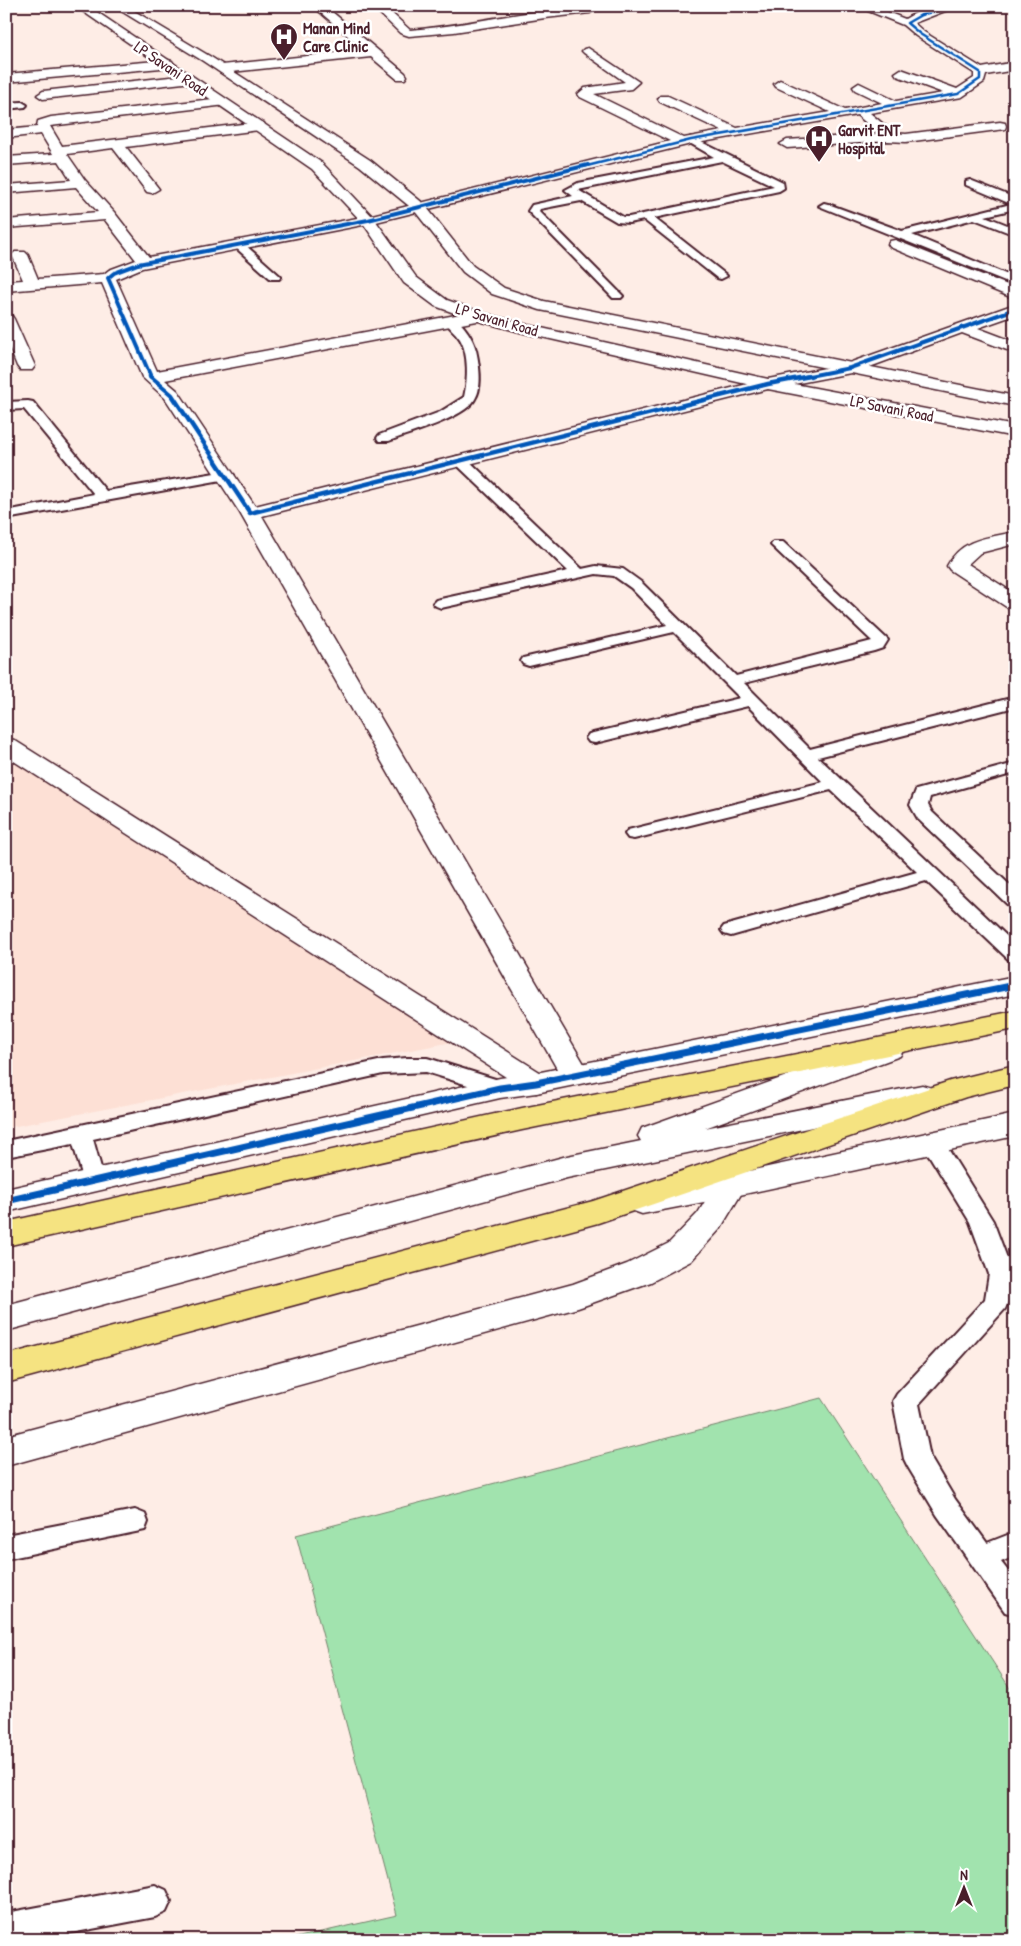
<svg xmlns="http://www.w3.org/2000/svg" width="1021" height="1946" font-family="'Patrick Hand',sans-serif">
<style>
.built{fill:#fde0d5}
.green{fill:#a1e3ae;stroke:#76816c}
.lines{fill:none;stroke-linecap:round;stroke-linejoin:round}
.service-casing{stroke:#4a1f2b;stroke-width:4}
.minor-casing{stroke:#4a1f2b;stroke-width:3}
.tertiary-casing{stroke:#4a1f2b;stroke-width:3}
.secondary-casing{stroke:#4a1f2b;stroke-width:3}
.trunk-casing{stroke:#4a1f2b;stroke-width:3}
.service{fill:#fff;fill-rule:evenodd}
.minor{fill:#fff;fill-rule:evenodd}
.tertiary{fill:#fff;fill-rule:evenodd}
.secondary{fill:#fff;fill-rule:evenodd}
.trunk{fill:#f5e381;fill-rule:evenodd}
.cycleway-far3-casing{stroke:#fff;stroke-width:4}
.cycleway-far2-casing{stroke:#fff;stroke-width:5.5}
.cycleway-far1-casing{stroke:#fff;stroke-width:7}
.cycleway-casing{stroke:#fff;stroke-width:10}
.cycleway-far3{stroke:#0057b8;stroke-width:2.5}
.cycleway-far2{stroke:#0057b8;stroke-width:4}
.cycleway-far1{stroke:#0057b8;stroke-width:4.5}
.cycleway{stroke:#0057b8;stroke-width:7}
.labels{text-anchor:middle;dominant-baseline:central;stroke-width:5;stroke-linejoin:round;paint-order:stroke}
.far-poi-label{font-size:16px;font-weight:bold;fill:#4a1f2b;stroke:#fff;text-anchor:start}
.far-street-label{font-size:16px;fill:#4a1f2b;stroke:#fff}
</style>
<rect width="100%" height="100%" fill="#feede6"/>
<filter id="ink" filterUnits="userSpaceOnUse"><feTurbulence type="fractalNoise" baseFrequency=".02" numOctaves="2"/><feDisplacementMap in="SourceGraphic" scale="10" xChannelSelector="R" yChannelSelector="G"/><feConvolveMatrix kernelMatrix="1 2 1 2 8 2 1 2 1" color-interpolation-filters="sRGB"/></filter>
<g filter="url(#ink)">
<path class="built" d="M 6,745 L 468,1039 L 6,1128 Z"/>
<path class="green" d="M 821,1398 L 1015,1696 L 1015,1940 L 286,1940 L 397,1915 L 296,1535 Z"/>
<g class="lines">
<defs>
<g id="service">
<path d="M 22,102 L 27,105 L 25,107 L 6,109 L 6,103 Z"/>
<path d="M 691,137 L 783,182 L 784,188 L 779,191 L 654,218 L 725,274 L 727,276 L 721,279 L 717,278 L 644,220 L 629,223 L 617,222 L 581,201 L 540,209 L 539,211 L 623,296 L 621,298 L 613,298 L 528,211 L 532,205 L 573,196 L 565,190 L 578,183 L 714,157 L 688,142 L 686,140 ZM 722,161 L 774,186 L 629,217 L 623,217 L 578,190 Z"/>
<path d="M 970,180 L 1015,198 L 1015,209 L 985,216 L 1015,228 L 1015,235 L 974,219 L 912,235 L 1015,278 L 1015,285 L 819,206 L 824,203 L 828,204 L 902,231 L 1011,204 L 966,185 L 966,181 Z"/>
<path d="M 239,242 L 243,243 L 279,275 L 281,277 L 279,279 L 271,279 L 235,247 L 234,245 Z"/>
<path d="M 450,317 C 462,320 473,338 476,350 C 479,363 483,387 475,399 C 465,418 409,433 389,441 L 379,441 L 377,438 L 379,435 L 440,412 L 464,397 C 468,381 469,354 460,339 C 455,332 449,327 444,321 Z"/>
<path d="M 28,401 L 33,402 L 106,491 L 227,471 L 234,475 L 227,479 L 6,519 L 6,511 L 94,494 L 24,409 L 6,410 L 6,402 Z"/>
<path d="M 460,456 L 465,457 L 582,569 L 596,566 L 623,569 L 641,582 L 736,676 L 872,641 L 771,545 L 773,542 L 783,542 L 888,640 L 883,648 L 874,651 L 744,683 L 810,749 L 1015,697 L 1015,707 L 818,757 L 1015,944 L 1015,961 L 1008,959 L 926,881 L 738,934 L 731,936 L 724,934 L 721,930 L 724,926 L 917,872 L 831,790 L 634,839 L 628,838 L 625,834 L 628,830 L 823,782 L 748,706 L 595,743 L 589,742 L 586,738 L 589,734 L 740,698 L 674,632 L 529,666 L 523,664 L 521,661 L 523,658 L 667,625 L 631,588 L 614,576 L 596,574 L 441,608 L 436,606 L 433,603 L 436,600 L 568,571 L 455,463 L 453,460 L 455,457 Z"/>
<path d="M 1015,763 L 1015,773 L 930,797 L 928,805 L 932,812 L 1015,890 L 1015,907 L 1008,905 L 918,819 L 910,805 L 916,790 Z"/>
<path d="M 407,1058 L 427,1058 L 434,1060 L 508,1083 L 511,1088 L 508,1093 L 500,1095 L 426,1072 L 383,1074 L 93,1139 L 105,1182 L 102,1188 L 94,1190 L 86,1188 L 73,1144 L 6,1157 L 6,1141 L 383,1060 Z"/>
<path d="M 932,1134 L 940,1136 L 993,1221 L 1013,1274 L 1008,1302 L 1005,1309 L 919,1404 L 930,1457 L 955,1499 L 987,1543 L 1015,1532 L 1015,1556 L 1001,1562 L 1015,1580 L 1015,1615 L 1005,1612 L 937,1515 L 908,1467 L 904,1459 L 893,1401 L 897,1394 L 985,1299 L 989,1274 L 970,1222 L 921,1142 L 924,1136 Z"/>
<path d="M 135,1510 L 145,1514 L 148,1522 L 145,1530 L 6,1559 L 6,1535 Z"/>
<path d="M 155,1885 L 166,1890 L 171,1901 L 166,1912 L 155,1917 L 34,1940 L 6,1940 L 6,1913 Z"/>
</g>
<g id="minor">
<path d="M 313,6 L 325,6 L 405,73 L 407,76 L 405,79 L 397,79 L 371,57 L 222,73 L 216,69 L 222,65 L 364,50 Z"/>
<path d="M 372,6 L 384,6 L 410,30 C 474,25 538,6 602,6 L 590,13 L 545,18 L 454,32 L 409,36 L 400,33 Z"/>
<path d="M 856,6 L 872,6 L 905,19 C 922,8 940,6 958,6 L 914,23 L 924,32 L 982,68 L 1015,62 L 1015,70 L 986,75 L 984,82 L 962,97 L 870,113 L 894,133 L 906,134 L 1000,122 L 1005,123 L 1006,126 L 1005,129 L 906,142 L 888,141 L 787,148 L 780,144 L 787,140 L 879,134 L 857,115 L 691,144 L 368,224 L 142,268 L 116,279 L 157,371 L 477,311 L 483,313 L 485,316 L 483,319 L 477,321 L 165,380 L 178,391 L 255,506 L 768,379 L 846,364 L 1015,304 L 1015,315 L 978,328 L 1015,342 L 1015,353 L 962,333 L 856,372 L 768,389 L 262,516 L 590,1074 L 585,1081 L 575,1084 L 565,1081 L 560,1074 L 240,513 L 165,398 L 142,377 L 102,283 L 6,291 L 6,281 L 23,280 L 12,255 L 15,252 L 25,252 L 28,255 L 38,279 L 104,274 L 109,270 L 136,260 L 105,220 L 6,228 L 6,220 L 98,212 L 76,187 L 6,193 L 6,185 L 71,180 L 59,161 L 6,165 L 6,157 L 53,154 L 41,134 L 6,138 L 6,130 L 37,127 L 38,121 L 51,117 L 222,98 L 228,102 L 226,105 L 50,126 L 62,146 L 259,122 L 264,123 L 265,126 L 259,130 L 126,147 L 159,189 L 152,193 L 147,192 L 113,148 L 67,154 L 85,180 L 114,212 L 149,257 L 368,216 L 670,141 L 580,97 L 578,94 L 585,88 L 625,82 L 584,53 L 582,51 L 584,49 L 588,48 L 639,82 L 631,89 L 594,94 L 684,138 L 722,131 L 660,102 L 658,99 L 660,96 L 668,96 L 737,128 L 830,112 L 776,87 L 774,84 L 780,80 L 845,110 L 882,103 L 855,90 L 853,87 L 859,83 L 896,101 L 943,93 L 897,76 L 895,73 L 901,69 L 957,89 L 974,78 L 974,73 L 916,36 L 903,25 Z"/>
<path d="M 188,75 L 192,76 L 194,79 L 192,82 L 43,99 L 37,95 L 43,91 Z"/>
<path d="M 895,240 L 1015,288 L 1015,299 L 890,247 L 888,244 L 890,241 Z"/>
<path d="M 6,314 L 12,316 L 14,319 L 35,366 L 32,370 L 20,370 L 17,366 L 6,339 Z"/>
<path d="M 1015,532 L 1015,544 L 980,553 L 968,564 L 1015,594 L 1015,610 L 1008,608 L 950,570 L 947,566 C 962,538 987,538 1015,532 Z"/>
<path d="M 6,738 L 14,740 L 546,1076 L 551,1083 L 546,1090 L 536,1093 L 526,1090 L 6,756 Z"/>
<path d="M 730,1175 L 741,1178 L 746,1186 L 720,1229 L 691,1261 L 651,1282 L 578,1308 L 6,1466 L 6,1436 L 573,1284 L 627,1264 L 669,1243 L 698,1213 L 719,1178 Z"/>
</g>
<g id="tertiary">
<path d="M 168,60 L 172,61 L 174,64 L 172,67 L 6,82 L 6,74 Z"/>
<path d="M 1015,976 L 1015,994 L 536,1093 L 500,1098 L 6,1212 L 6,1189 L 500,1078 L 536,1073 Z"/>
<path d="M 1015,1114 L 1015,1136 L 730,1197 L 642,1214 L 631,1210 L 626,1202 L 631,1194 L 642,1190 L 730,1175 Z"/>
</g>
<g id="secondary">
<path d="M 75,6 L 88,6 L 322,163 L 373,217 L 416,277 L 447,300 L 483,313 L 528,325 L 768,379 L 1015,426 L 1015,437 L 768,389 L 520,332 L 471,319 L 435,306 L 404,283 L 363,223 L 312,169 Z"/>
<path d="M 113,6 L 126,6 L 211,57 L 370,160 L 424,204 L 473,266 L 504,288 L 544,301 L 1015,396 L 1015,406 L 540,310 L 492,294 L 463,272 L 414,210 L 360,166 L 203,61 Z"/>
<path d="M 890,1039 L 900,1042 L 904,1049 L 900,1056 L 705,1128 L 922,1085 L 932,1088 L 937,1095 L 932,1102 L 567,1178 L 6,1331 L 6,1305 L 567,1156 L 641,1141 L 638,1136 L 642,1128 Z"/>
</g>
<g id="trunk">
<path d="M 1015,1011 L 1015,1029 L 522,1130 L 6,1246 L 6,1222 L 522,1108 Z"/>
<path d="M 1015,1065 L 1015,1085 L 966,1097 L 598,1223 L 6,1383 L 6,1355 L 593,1201 L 950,1081 Z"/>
</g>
</defs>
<use href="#service" class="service-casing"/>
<use href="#minor" class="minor-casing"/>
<use href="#tertiary" class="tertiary-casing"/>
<use href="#secondary" class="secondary-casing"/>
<use href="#trunk" class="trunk-casing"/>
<use href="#service" class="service"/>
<use href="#minor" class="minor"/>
<use href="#tertiary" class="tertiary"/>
<use href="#secondary" class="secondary"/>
<use href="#trunk" class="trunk"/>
<defs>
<path id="cycleway-far3" d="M 583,167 L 691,140 L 958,94 L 980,79 L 980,72 L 920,34 L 907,23 L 921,15 L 953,6"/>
<g id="cycleway-far2">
<path d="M 151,377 L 108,278 L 114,273 L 138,264 L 368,220 L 588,165"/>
<path d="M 804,377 L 850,368 L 1015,309"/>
</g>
<path id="cycleway-far1" d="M 150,376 L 172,395 L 250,513 L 768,384 L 810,376"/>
<path id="cycleway" d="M 6,1201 L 500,1088 L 536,1083 L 1015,985"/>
</defs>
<use href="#cycleway-far3" class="cycleway-far3-casing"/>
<use href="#cycleway-far2" class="cycleway-far2-casing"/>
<use href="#cycleway-far1" class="cycleway-far1-casing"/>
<use href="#cycleway" class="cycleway-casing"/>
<use href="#cycleway-far3" class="cycleway-far3"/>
<use href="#cycleway-far2" class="cycleway-far2"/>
<use href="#cycleway-far1" class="cycleway-far1"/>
<use href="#cycleway" class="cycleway"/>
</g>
</g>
<defs>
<symbol id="hospital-pin" viewBox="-11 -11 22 30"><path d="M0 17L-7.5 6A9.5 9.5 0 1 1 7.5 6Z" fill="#4a1f2b" stroke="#fff"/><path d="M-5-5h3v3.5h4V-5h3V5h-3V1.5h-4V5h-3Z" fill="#fff"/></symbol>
</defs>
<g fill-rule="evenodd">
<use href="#hospital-pin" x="268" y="21" width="32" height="43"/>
<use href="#hospital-pin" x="803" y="123" width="32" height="43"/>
</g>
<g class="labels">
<g class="far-poi-label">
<text x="303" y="28">Manan Mind<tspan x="303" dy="18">Care Clinic</tspan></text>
<text x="838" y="130">Garvit ENT<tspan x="838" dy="18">Hospital</tspan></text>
</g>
<g class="far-street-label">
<text transform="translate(171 68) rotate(34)">LP Savani Road</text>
<text transform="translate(497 319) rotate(16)">LP Savani Road</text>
<text transform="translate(892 408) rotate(11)">LP Savani Road</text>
</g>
</g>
<rect width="1021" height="1946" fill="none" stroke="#fff" stroke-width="25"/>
<rect x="12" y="12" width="996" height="1921" fill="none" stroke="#4a1f2b" stroke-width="2" filter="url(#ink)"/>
<g transform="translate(964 1888)" stroke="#ffffff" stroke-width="4" paint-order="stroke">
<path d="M0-4L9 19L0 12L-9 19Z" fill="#4a1f2b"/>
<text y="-8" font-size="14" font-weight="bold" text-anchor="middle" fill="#4a1f2b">N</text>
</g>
</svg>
